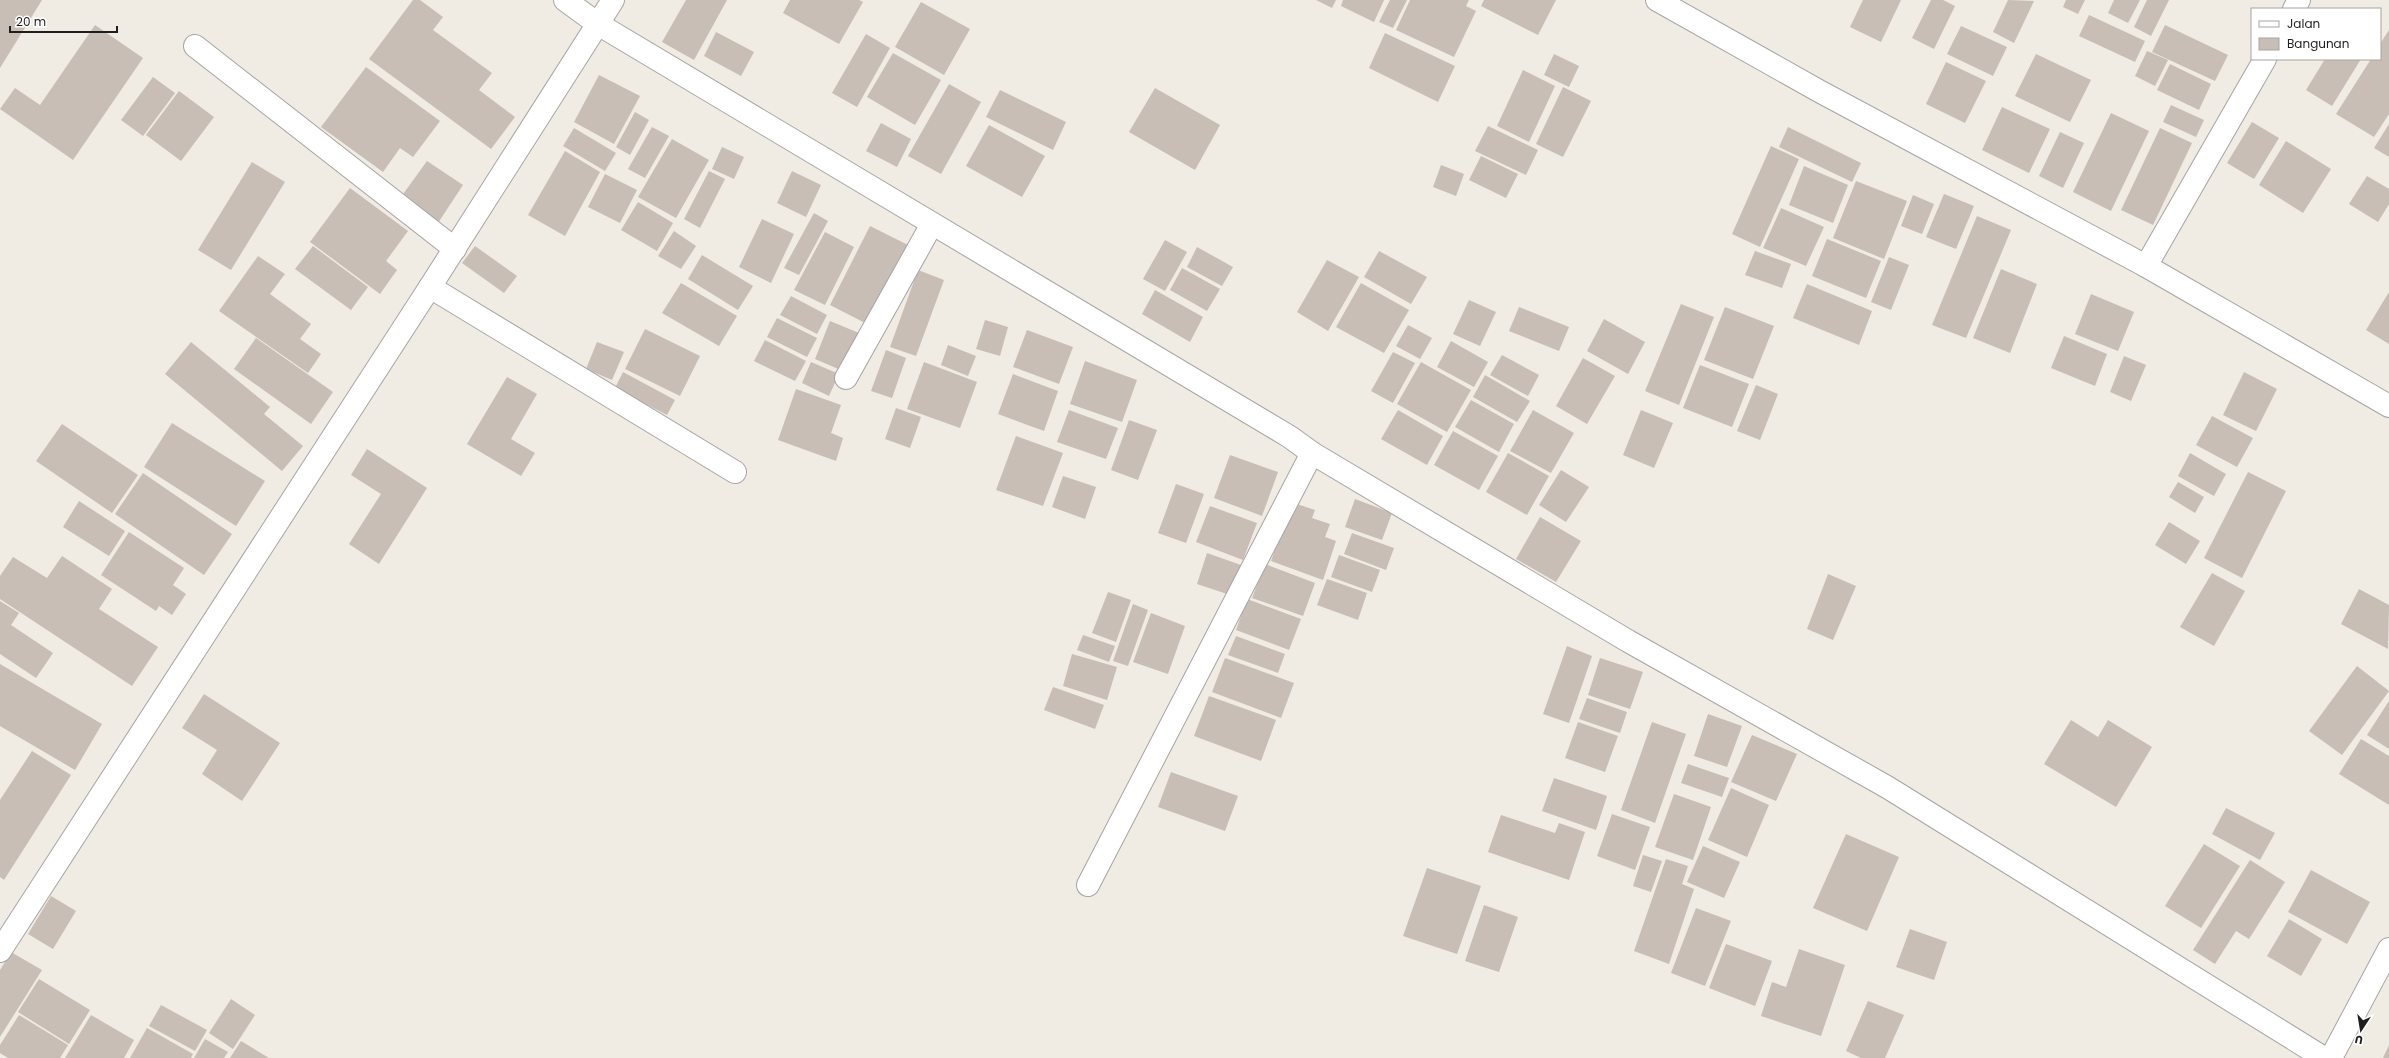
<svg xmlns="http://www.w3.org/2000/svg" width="2389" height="1058" font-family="Poppins,sans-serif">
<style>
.building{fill:#c8beb6}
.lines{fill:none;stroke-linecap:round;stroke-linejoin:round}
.minor-casing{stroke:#a5a5a5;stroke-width:24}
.minor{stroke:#fff;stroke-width:22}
</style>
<rect width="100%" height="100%" fill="#f0ebe3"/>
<g class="building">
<path d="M 0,0 L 42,0 L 0,68 Z"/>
<path d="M 413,0 L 420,0 L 443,17 L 433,30 L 492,73 L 479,90 L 515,117 L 491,149 L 369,59 Z"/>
<path d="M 686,0 L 727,0 L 694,60 L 662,42 Z"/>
<path d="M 790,0 L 859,0 L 863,2 L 839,44 L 783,13 Z"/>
<path d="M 1316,0 L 1336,0 L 1332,8 Z"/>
<path d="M 1343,0 L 1384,0 L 1374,22 L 1341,6 Z"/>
<path d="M 1390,0 L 1407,0 L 1393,28 L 1379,22 Z"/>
<path d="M 1410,0 L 1469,0 L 1466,6 L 1476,11 L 1454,57 L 1396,30 Z"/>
<path d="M 1484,0 L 1556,0 L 1538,35 L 1481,6 Z"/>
<path d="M 1863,0 L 1901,0 L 1881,42 L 1850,27 Z"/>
<path d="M 1931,0 L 1943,0 L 1955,6 L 1934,49 L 1912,38 Z"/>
<path d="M 2008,0 L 2034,1 L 2014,43 L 1993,32 Z"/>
<path d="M 2066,0 L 2085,0 L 2078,14 L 2063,7 Z"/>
<path d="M 2114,0 L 2140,0 L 2128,23 L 2108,13 Z"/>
<path d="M 2147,0 L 2169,0 L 2151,36 L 2134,27 Z"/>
<path d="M 921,2 L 970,29 L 944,75 L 895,47 Z"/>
<path d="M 2089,15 L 2145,41 L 2135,62 L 2079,36 Z"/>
<path d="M 95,25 L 143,58 L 73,160 L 0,109 L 15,88 L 40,105 Z"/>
<path d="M 2165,25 L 2228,55 L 2215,81 L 2152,52 Z"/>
<path d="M 1961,26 L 2007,47 L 1993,76 L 1947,54 Z"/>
<path d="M 2389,30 L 2389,114 L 2374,137 L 2336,114 L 2371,59 L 2380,59 L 2380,44 Z"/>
<path d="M 716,32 L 754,52 L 741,76 L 704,56 Z"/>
<path d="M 1385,33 L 1455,66 L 1438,102 L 1369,68 Z"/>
<path d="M 866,34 L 890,48 L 857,107 L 832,93 Z"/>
<path d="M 2147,51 L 2168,60 L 2155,86 L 2135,76 Z"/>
<path d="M 893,53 L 941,80 L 915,125 L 867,97 Z"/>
<path d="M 1554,54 L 1579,66 L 1569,87 L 1544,75 Z"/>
<path d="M 2036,54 L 2091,80 L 2070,122 L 2015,96 Z"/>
<path d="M 2325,59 L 2361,59 L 2332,106 L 2306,90 Z"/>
<path d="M 1946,62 L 1986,81 L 1965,123 L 1926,104 Z"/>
<path d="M 2170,64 L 2211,84 L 2199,110 L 2157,90 Z"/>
<path d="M 366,67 L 440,121 L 413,157 L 400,148 L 383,172 L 321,127 Z"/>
<path d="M 1523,70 L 1555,86 L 1529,142 L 1497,126 Z"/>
<path d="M 599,75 L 640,96 L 614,144 L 574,122 Z"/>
<path d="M 153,77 L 175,93 L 143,136 L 121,120 Z"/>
<path d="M 949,84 L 981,102 L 941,174 L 908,156 Z"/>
<path d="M 1563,87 L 1591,101 L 1563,157 L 1536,144 Z"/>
<path d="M 1155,88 L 1220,125 L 1195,170 L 1129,132 Z"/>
<path d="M 1000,90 L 1066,122 L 1053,150 L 986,117 Z"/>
<path d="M 179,91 L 214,117 L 181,161 L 146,135 Z"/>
<path d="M 2171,105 L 2204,120 L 2196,137 L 2163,122 Z"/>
<path d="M 2002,107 L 2050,129 L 2029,173 L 1982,150 Z"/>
<path d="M 635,112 L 649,120 L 630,155 L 616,147 Z"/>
<path d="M 2111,113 L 2149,131 L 2111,211 L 2073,192 Z"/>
<path d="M 2252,122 L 2279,138 L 2254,179 L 2227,163 Z"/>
<path d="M 881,123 L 911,139 L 897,167 L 866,151 Z"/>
<path d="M 2389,124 L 2389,157 L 2374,148 Z"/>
<path d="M 989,125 L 1045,156 L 1022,197 L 966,166 Z"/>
<path d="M 1488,126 L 1538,150 L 1526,175 L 1475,151 Z"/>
<path d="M 652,127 L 669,136 L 645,178 L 628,169 Z"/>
<path d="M 1788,127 L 1861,163 L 1852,182 L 1779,147 Z"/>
<path d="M 574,128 L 616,153 L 605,171 L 563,146 Z"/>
<path d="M 2160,128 L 2192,143 L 2153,225 L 2121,210 Z"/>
<path d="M 2060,132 L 2084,143 L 2063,188 L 2039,176 Z"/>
<path d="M 672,139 L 709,160 L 676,218 L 638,197 Z"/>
<path d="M 2286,141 L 2331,169 L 2303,213 L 2259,185 Z"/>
<path d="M 1771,146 L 1799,159 L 1760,247 L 1732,234 Z"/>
<path d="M 722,147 L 744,157 L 734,179 L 712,169 Z"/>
<path d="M 565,151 L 600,172 L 565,236 L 528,215 Z"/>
<path d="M 1481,156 L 1518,174 L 1506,198 L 1469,180 Z"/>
<path d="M 427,161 L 463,185 L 438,223 L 401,197 Z"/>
<path d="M 252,162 L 285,182 L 231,270 L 198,250 Z"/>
<path d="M 1441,165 L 1464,174 L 1456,196 L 1433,187 Z"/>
<path d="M 1804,166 L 1848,185 L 1833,223 L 1789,205 Z"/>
<path d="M 709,171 L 725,179 L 700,228 L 684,219 Z"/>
<path d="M 792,171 L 821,185 L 806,217 L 777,203 Z"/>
<path d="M 605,174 L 637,190 L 620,223 L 588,207 Z"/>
<path d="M 2367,176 L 2389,189 L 2389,204 L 2378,222 L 2349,204 Z"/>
<path d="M 1856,181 L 1907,201 L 1884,259 L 1833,238 Z"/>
<path d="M 350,188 L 408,231 L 386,261 L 397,270 L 380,294 L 310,242 Z"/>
<path d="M 1944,194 L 1974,206 L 1956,249 L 1926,237 Z"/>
<path d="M 1913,195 L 1934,204 L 1922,234 L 1901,226 Z"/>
<path d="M 638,202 L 673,223 L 657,251 L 621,230 Z"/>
<path d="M 1781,208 L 1824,227 L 1806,266 L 1763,248 Z"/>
<path d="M 814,213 L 828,221 L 799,275 L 784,268 Z"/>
<path d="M 1977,216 L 2011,230 L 1966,338 L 1932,325 Z"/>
<path d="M 762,219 L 794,234 L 771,283 L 739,267 Z"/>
<path d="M 870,226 L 910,246 L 869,325 L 830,305 Z"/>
<path d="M 674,231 L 696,246 L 681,269 L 658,256 Z"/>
<path d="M 825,232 L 854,247 L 825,305 L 794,290 Z"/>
<path d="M 1827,239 L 1881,261 L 1866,298 L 1812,276 Z"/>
<path d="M 1165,240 L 1187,252 L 1165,291 L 1143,279 Z"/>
<path d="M 313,246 L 368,287 L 351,310 L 295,269 Z"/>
<path d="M 475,246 L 517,276 L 504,293 L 462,263 Z"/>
<path d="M 1197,247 L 1233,267 L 1222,286 L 1187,267 Z"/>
<path d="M 1379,251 L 1427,277 L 1411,304 L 1364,277 Z"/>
<path d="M 1755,251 L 1791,264 L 1782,288 L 1745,275 Z"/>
<path d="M 702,255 L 753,286 L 738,310 L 688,279 Z"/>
<path d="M 258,256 L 285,274 L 270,294 L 311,324 L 300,339 L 321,354 L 308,373 L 219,311 Z"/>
<path d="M 1889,257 L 1909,265 L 1891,310 L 1871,302 Z"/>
<path d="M 1327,260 L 1359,277 L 1328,331 L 1297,312 Z"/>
<path d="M 1182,268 L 1220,289 L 1207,311 L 1170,290 Z"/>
<path d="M 2001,269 L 2037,284 L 2010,353 L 1973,338 Z"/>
<path d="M 918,270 L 944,280 L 916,356 L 890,347 Z"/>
<path d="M 681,283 L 737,316 L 719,346 L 662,313 Z"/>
<path d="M 1361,283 L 1409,310 L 1384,353 L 1336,327 Z"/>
<path d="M 1807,284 L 1872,311 L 1859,345 L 1793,318 Z"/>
<path d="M 1155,290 L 1203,317 L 1190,342 L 1142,314 Z"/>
<path d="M 2389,292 L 2389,344 L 2366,330 Z"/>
<path d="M 2091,294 L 2134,312 L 2118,351 L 2075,334 Z"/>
<path d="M 791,296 L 827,315 L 817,334 L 780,315 Z"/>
<path d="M 1469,300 L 1496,312 L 1480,346 L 1453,334 Z"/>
<path d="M 1681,304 L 1714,317 L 1679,405 L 1645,391 Z"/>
<path d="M 1519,307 L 1569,327 L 1559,351 L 1509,331 Z"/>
<path d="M 1725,307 L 1774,326 L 1753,379 L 1704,360 Z"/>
<path d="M 777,318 L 817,338 L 807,357 L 767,337 Z"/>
<path d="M 1604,319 L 1645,342 L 1628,374 L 1587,351 Z"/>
<path d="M 985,320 L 1008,327 L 1000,356 L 976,349 Z"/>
<path d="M 830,321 L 859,333 L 843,371 L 815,359 Z"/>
<path d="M 1408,325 L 1432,338 L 1420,359 L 1396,346 Z"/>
<path d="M 645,329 L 700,356 L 680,396 L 625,369 Z"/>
<path d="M 1027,330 L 1073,347 L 1059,384 L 1013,367 Z"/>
<path d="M 2064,336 L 2107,354 L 2095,386 L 2051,368 Z"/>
<path d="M 256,338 L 333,392 L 311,424 L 234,369 Z"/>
<path d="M 765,340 L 806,361 L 795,381 L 754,361 Z"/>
<path d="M 1451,341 L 1488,362 L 1474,387 L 1437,367 Z"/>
<path d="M 191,342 L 270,407 L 264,414 L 303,446 L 282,471 L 165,374 Z"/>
<path d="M 597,342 L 624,352 L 612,380 L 586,369 Z"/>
<path d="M 948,345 L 976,356 L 968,376 L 941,365 Z"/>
<path d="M 886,350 L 906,358 L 892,398 L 871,391 Z"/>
<path d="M 1393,352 L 1415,363 L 1393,403 L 1371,391 Z"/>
<path d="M 1502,355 L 1539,375 L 1528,396 L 1490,375 Z"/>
<path d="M 2124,356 L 2146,365 L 2131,401 L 2110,392 Z"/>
<path d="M 1583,358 L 1615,376 L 1587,424 L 1556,406 Z"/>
<path d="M 1085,361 L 1137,380 L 1122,422 L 1070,404 Z"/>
<path d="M 811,362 L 839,374 L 829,396 L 802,383 Z"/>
<path d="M 924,362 L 977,382 L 960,428 L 907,409 Z"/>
<path d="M 1421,362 L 1471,390 L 1447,432 L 1397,404 Z"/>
<path d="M 1700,365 L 1749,384 L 1732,427 L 1683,408 Z"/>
<path d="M 623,372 L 675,400 L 667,415 L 615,388 Z"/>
<path d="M 2244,372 L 2277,389 L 2256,431 L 2223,415 Z"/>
<path d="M 1013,374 L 1058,391 L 1044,431 L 998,414 Z"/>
<path d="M 1485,375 L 1530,401 L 1517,422 L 1473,397 Z"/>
<path d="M 507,377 L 537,394 L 511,439 L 535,453 L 521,476 L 467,444 Z"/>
<path d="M 1756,385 L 1778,394 L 1760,440 L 1737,431 Z"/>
<path d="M 796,389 L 841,405 L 831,433 L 843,438 L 836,461 L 778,440 Z"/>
<path d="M 1471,400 L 1514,424 L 1499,452 L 1455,427 Z"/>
<path d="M 896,408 L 921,417 L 910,448 L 885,439 Z"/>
<path d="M 1069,410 L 1118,428 L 1106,459 L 1057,442 Z"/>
<path d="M 1398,410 L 1443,436 L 1427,465 L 1381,439 Z"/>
<path d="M 1533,410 L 1574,433 L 1551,473 L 1510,451 Z"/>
<path d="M 1641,410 L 1673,423 L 1654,468 L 1623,455 Z"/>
<path d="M 2212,416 L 2253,438 L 2237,467 L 2196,445 Z"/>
<path d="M 1129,420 L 1157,430 L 1138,480 L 1111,470 Z"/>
<path d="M 172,423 L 265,481 L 236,526 L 144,467 Z"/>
<path d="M 62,424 L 138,475 L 112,513 L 36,461 Z"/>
<path d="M 1453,431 L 1498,456 L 1479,490 L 1434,465 Z"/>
<path d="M 1016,436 L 1063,453 L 1043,506 L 996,490 Z"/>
<path d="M 367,449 L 427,488 L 379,564 L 349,544 L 381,494 L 351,475 Z"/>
<path d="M 1508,453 L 1549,476 L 1527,515 L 1486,492 Z"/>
<path d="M 2190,453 L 2226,474 L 2214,496 L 2178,476 Z"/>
<path d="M 1230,455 L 1278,472 L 1262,516 L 1214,498 Z"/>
<path d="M 1561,470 L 1589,487 L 1566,522 L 1539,505 Z"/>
<path d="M 2248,472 L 2286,491 L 2242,578 L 2204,558 Z"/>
<path d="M 143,473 L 232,534 L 204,575 L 115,514 Z"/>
<path d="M 1063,476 L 1096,487 L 1085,519 L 1052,507 Z"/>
<path d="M 2178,482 L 2204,497 L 2195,513 L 2169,497 Z"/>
<path d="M 1176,484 L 1204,494 L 1186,543 L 1158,533 Z"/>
<path d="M 1355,499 L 1392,513 L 1382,540 L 1345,527 Z"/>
<path d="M 79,501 L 125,531 L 109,556 L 63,527 Z"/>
<path d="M 1291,502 L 1315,510 L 1312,518 L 1330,524 L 1325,537 L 1336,541 L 1323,580 L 1271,561 Z"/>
<path d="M 1210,506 L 1257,523 L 1243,560 L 1196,542 Z"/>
<path d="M 1540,517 L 1581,541 L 1556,582 L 1516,559 Z"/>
<path d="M 2169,522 L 2200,541 L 2186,564 L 2155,545 Z"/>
<path d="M 129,532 L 184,568 L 173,585 L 186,594 L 172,615 L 159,606 L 156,611 L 101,575 Z"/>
<path d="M 1352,533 L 1394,548 L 1386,570 L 1344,554 Z"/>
<path d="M 1207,553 L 1241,565 L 1230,595 L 1197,584 Z"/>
<path d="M 1339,555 L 1380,570 L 1372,592 L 1331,577 Z"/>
<path d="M 62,556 L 112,589 L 99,609 L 158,647 L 132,686 L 0,599 L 0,576 L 13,557 L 47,578 Z"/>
<path d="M 1265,564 L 1315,583 L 1303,616 L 1252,598 Z"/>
<path d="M 2212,573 L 2245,591 L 2214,646 L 2180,627 Z"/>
<path d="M 1828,574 L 1856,586 L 1833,640 L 1807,629 Z"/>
<path d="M 1327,579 L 1367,593 L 1358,620 L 1317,605 Z"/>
<path d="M 2359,589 L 2389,605 L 2388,649 L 2341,624 Z"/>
<path d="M 1108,592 L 1131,600 L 1116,642 L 1092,633 Z"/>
<path d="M 1247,599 L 1301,619 L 1289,650 L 1236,630 Z"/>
<path d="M 0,601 L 19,613 L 11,625 L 53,653 L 36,678 L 0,654 Z"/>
<path d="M 1133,604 L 1148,610 L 1128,666 L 1113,661 Z"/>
<path d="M 1151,613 L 1185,626 L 1168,674 L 1133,662 Z"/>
<path d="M 1083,635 L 1115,646 L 1109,662 L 1077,650 Z"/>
<path d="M 1236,636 L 1285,654 L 1278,673 L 1228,655 Z"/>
<path d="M 1567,646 L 1592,656 L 1569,723 L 1543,714 Z"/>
<path d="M 1072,654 L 1117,667 L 1107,700 L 1063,686 Z"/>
<path d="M 1225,658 L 1294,683 L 1281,718 L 1212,692 Z"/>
<path d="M 1600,658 L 1643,672 L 1630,709 L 1588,695 Z"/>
<path d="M 0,664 L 102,724 L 75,770 L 0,726 Z"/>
<path d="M 2357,666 L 2389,691 L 2342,755 L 2309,731 Z"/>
<path d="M 1053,687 L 1104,705 L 1095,729 L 1044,710 Z"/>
<path d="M 204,694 L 280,743 L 242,801 L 202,774 L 217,750 L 182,728 Z"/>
<path d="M 1209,696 L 1276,720 L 1261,761 L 1194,736 Z"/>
<path d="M 1587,698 L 1627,712 L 1620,733 L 1579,719 Z"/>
<path d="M 2389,701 L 2389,749 L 2367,735 Z"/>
<path d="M 1708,714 L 1742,726 L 1727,767 L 1694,756 Z"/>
<path d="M 2071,720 L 2098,737 L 2108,720 L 2152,747 L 2116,807 L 2044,764 Z"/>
<path d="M 1578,722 L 1618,736 L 1605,772 L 1565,758 Z"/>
<path d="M 1652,722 L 1686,734 L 1655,823 L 1621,810 Z"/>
<path d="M 1752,735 L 1797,754 L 1776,801 L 1731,782 Z"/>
<path d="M 2361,739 L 2389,756 L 2389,805 L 2339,774 Z"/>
<path d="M 32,751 L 71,775 L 4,880 L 0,877 L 0,800 Z"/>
<path d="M 1688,764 L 1729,778 L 1722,797 L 1681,783 Z"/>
<path d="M 1171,772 L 1238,796 L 1225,831 L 1158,807 Z"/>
<path d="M 1554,778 L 1607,796 L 1596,830 L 1542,811 Z"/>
<path d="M 1731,788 L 1769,805 L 1747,857 L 1708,840 Z"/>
<path d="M 1674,794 L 1711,807 L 1693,860 L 1655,847 Z"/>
<path d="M 2226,808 L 2275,833 L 2260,860 L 2212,834 Z"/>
<path d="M 1612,814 L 1650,827 L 1635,870 L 1597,856 Z"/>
<path d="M 1501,815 L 1555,833 L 1559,823 L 1585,832 L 1569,880 L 1488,852 Z"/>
<path d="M 1846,834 L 1899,857 L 1867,931 L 1813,908 Z"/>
<path d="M 2204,844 L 2240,866 L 2201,928 L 2165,906 Z"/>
<path d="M 1703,846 L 1740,862 L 1724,898 L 1687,882 Z"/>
<path d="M 1643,855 L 1662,861 L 1651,892 L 1633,886 Z"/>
<path d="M 1666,859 L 1688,866 L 1682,884 L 1694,889 L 1669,964 L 1634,951 Z"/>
<path d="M 2250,860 L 2285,882 L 2249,939 L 2236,931 L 2215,964 L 2193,950 Z"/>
<path d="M 1427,868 L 1481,886 L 1457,954 L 1403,936 Z"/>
<path d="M 2311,870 L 2370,902 L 2347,944 L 2288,912 Z"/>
<path d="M 51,896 L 76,911 L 53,949 L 28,934 Z"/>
<path d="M 1484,905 L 1518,917 L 1499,972 L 1465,961 Z"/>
<path d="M 1696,908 L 1731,921 L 1705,986 L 1671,973 Z"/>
<path d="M 2289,919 L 2322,939 L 2301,976 L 2267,956 Z"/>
<path d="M 1910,929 L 1947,942 L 1934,980 L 1896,967 Z"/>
<path d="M 1726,944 L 1772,961 L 1755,1006 L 1709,988 Z"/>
<path d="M 1799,949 L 1845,965 L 1821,1036 L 1761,1016 L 1772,982 L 1786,987 Z"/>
<path d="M 11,952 L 42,970 L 0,1037 L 0,970 Z"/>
<path d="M 39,979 L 90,1010 L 69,1044 L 18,1012 Z"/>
<path d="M 231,999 L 255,1015 L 233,1049 L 209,1033 Z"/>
<path d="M 1868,1001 L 1904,1015 L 1885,1058 L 1861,1058 L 1846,1051 Z"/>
<path d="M 161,1005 L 207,1030 L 195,1051 L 149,1026 Z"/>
<path d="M 19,1015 L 68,1045 L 60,1058 L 8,1058 L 0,1053 L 0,1045 Z"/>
<path d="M 91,1015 L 134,1040 L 124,1058 L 65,1058 Z"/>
<path d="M 147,1028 L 193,1054 L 191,1058 L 130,1058 Z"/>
<path d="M 205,1039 L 228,1052 L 224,1058 L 194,1058 Z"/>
<path d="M 241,1041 L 269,1058 L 230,1058 Z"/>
<path d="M 2389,1045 L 2389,1058 L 2383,1058 Z"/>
</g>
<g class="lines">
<defs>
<g id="minor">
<path d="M 565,0 L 598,24 L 1290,437 L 1312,453 L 1628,641 L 1887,787 L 2324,1058"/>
<path d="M 1657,0 L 1819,91 L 2146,266 L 2389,406"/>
<path d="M 2294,9 L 2299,0"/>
<path d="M 195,46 L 455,249"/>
<path d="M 2146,266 L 2265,59"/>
<path d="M 430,287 L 735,472"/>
<path d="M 846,378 L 932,224"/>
<path d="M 1088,885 L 1312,453"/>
<path d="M 0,951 L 430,287 L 613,0"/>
<path d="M 2331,1058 L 2389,949"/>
</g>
</defs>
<use href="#minor" class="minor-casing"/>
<use href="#minor" class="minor"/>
</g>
<rect x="2251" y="8" width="130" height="52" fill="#ffffff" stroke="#a5a5a5"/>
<rect x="2259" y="21" width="20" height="6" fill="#ffffff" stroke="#a5a5a5"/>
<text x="2287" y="28" font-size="12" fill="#1e1e1e">Jalan</text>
<rect x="2259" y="38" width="20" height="12" fill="#c8beb6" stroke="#a5a5a5"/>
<text x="2287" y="48" font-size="12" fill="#1e1e1e">Bangunan</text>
<g transform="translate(2361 1030) rotate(192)" stroke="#ffffff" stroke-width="3" paint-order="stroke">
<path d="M0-3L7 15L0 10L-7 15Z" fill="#1e1e1e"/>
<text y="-6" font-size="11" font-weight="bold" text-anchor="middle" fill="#1e1e1e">U</text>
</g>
<path d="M10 26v6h107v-6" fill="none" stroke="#1e1e1e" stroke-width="2"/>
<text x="16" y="26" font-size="12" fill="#1e1e1e" stroke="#ffffff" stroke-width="3" paint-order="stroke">20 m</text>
</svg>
